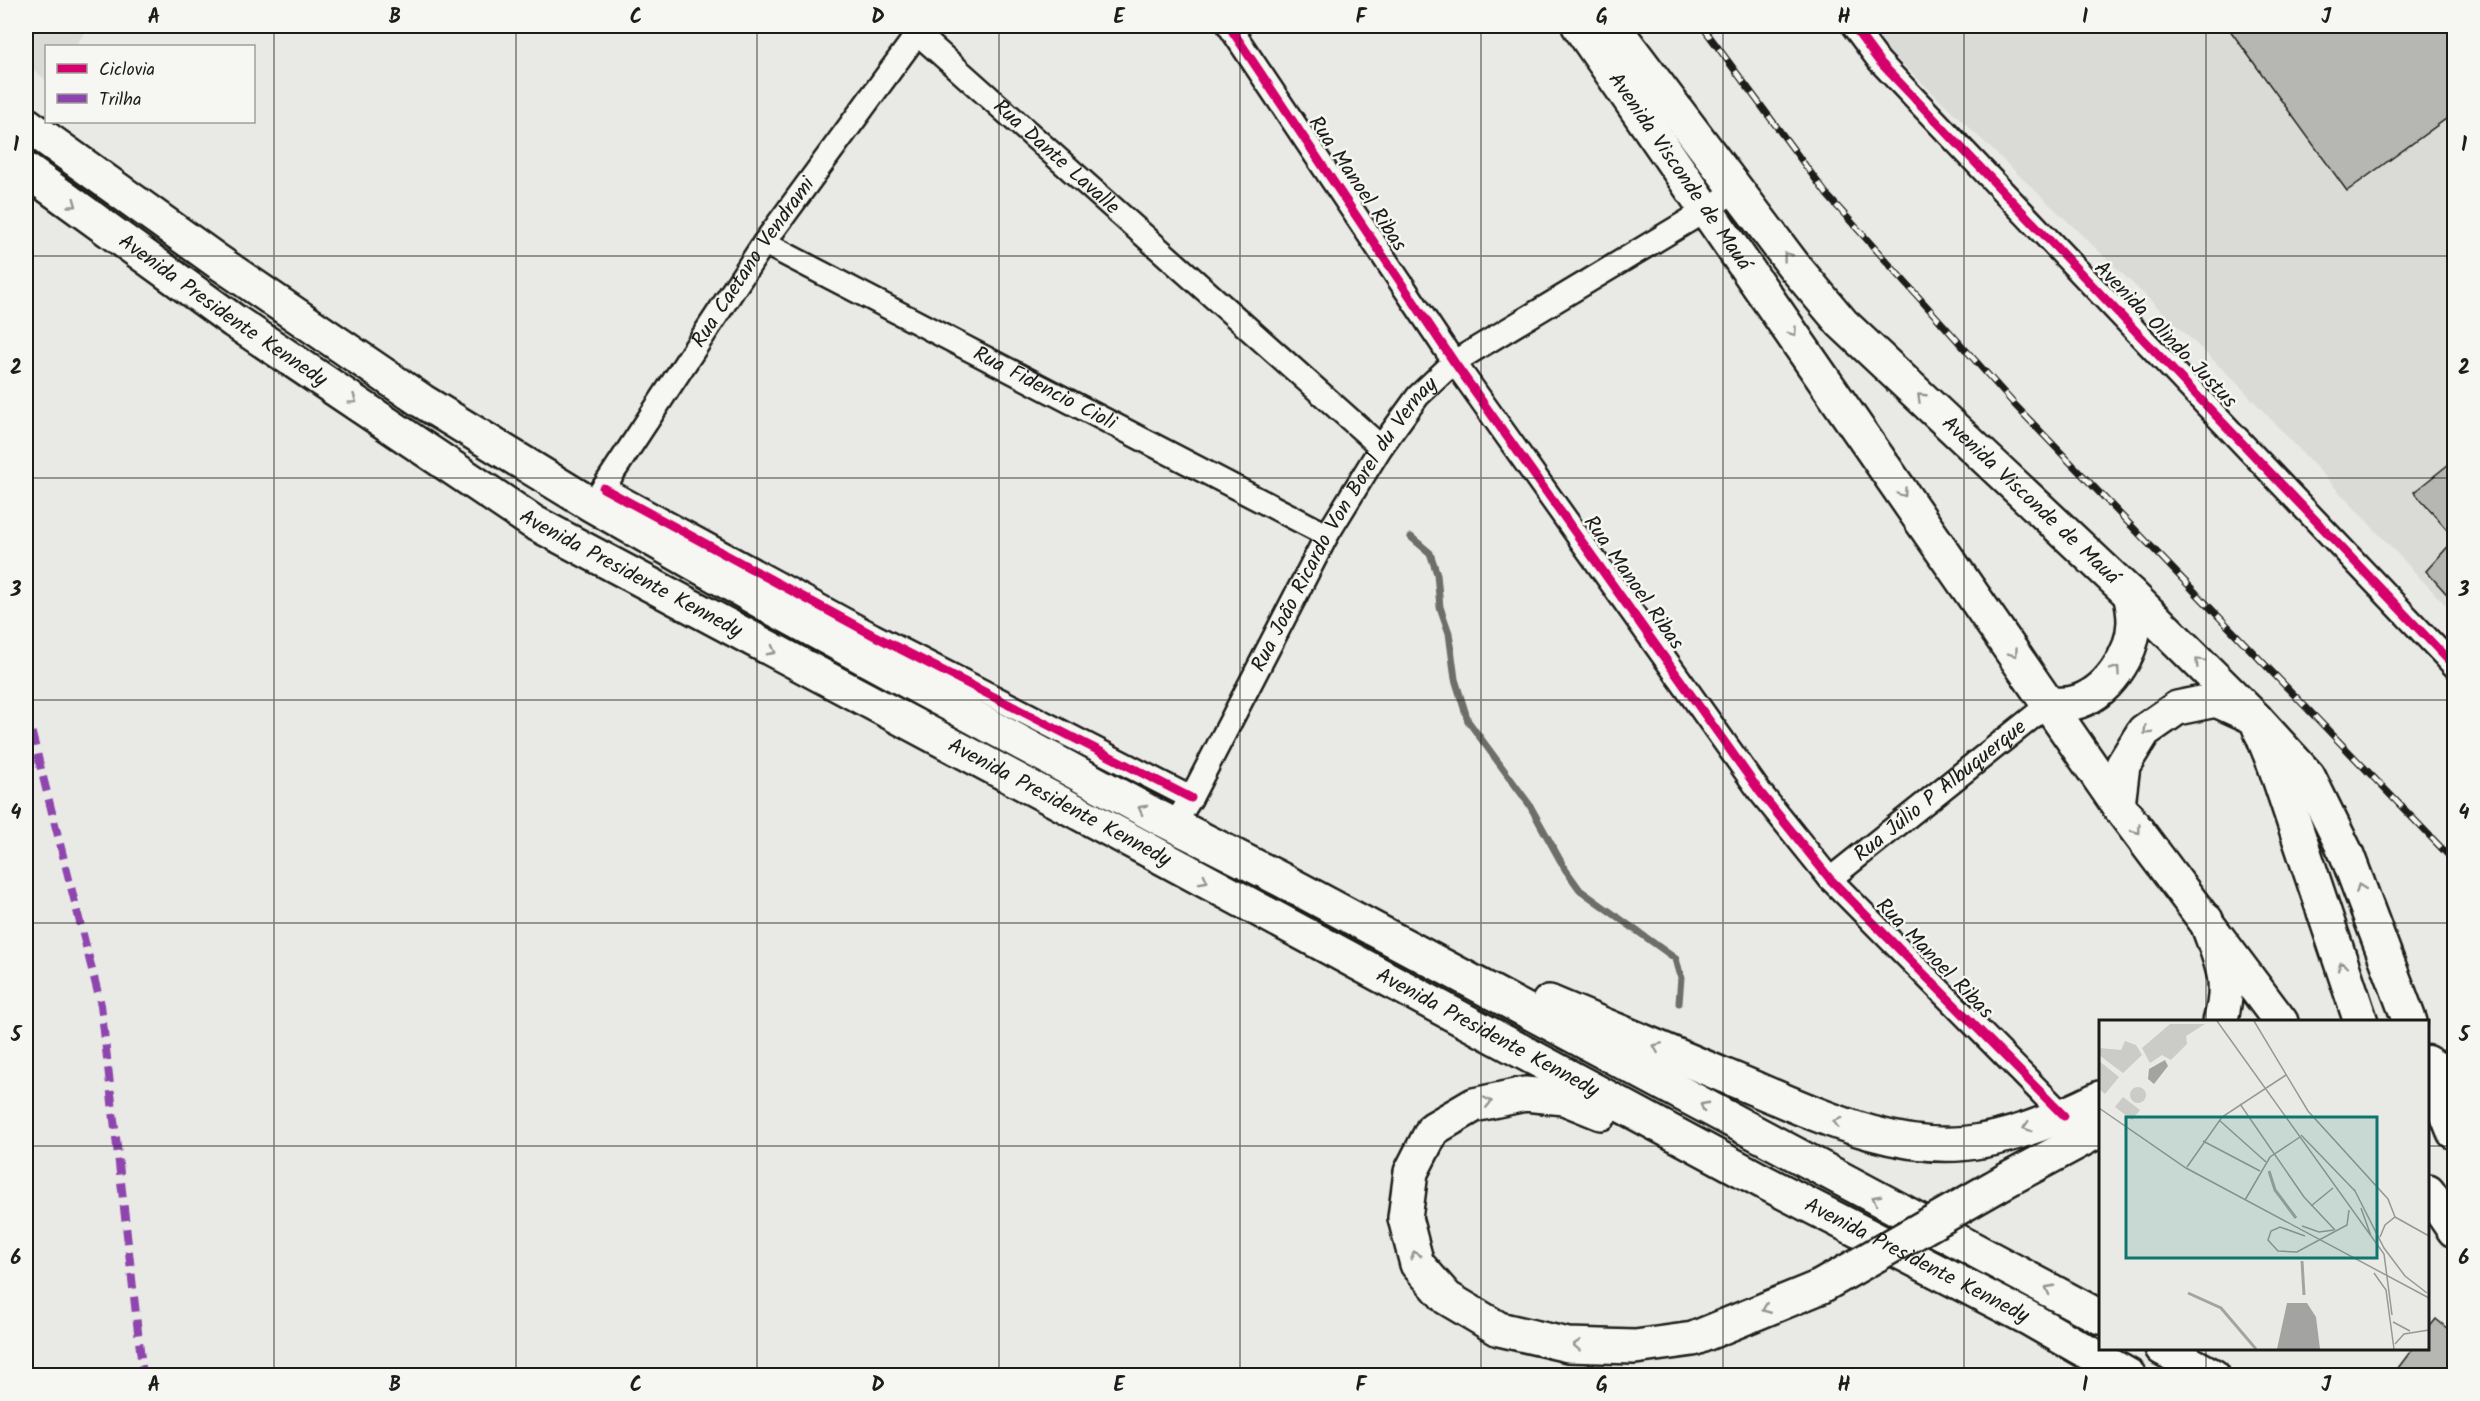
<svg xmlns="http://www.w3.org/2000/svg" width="2480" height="1401" font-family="Kalam,sans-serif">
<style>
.built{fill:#dadad6}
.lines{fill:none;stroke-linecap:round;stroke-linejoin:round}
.stream{stroke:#6d6d6c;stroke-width:7}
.building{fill:#b6b6b3;stroke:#1c1c1c;stroke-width:1.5}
.minor-casing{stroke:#1c1c1c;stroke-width:27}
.primary-casing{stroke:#1c1c1c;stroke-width:38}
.trunk-casing{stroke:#1c1c1c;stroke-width:38}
.motorway-casing{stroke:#1c1c1c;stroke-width:38}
.minor{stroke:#f6f6f2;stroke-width:22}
.primary{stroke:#f6f6f2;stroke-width:33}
.trunk{stroke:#f6f6f2;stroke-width:33}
.motorway{stroke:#f6f6f2;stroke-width:33}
.rail-casing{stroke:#1c1c1c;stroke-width:7}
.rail{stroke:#f6f6f2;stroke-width:4.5;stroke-dasharray:14;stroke-linecap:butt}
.trunk-bridge-casing{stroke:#1c1c1c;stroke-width:38;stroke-linecap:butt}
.trunk-bridge{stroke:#f6f6f2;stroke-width:33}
.quiet{stroke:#8e44ad;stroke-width:8;stroke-dasharray:15 8;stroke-linecap:butt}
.cycleway-casing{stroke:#f6f6f2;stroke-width:13}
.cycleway{stroke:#d6006c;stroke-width:9}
.oneway{stroke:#949492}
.grid{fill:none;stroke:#1c1c1c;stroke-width:1.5;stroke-opacity:0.55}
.labels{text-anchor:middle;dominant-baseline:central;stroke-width:5;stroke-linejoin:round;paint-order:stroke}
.street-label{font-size:21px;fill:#1c1c1c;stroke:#f6f6f2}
.inset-river{fill:none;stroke:#a3a3a1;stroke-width:3}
.inset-road{fill:none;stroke:#979795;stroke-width:1.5}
.view{fill:#0f766e;fill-opacity:0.15;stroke:#0f766e;stroke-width:3}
.inset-edge{fill:none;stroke:#1c1c1c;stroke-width:3}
.neatline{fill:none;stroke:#1c1c1c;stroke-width:2}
.grid-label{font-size:20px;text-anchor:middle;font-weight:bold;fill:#1c1c1c}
</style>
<rect width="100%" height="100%" fill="#e9e9e5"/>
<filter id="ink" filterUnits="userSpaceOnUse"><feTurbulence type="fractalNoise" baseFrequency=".0167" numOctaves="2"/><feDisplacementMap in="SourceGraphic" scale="12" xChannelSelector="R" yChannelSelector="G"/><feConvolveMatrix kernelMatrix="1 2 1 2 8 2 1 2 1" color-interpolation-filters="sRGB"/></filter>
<g filter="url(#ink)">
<g class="built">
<path d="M 26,26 L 90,26 L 75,46 L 46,46 L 46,80 L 26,64 Z"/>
<path d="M 1876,26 L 2454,26 L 2454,614 L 2235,381 L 1871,34 Z"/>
</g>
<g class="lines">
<path class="stream" d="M 1411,537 L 1430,553 L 1437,574 L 1440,607 L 1449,633 L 1455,679 L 1468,721 L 1529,804 L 1565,869 L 1580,890 L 1676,959 L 1681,977 L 1679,1003"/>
</g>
<g class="building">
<path d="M 2227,26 L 2454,26 L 2454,113 L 2347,191 Z"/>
<path d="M 2454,460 L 2454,538 L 2414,492 Z"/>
<path d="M 2454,540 L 2454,602 L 2426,571 Z"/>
<path d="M 2436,1319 L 2454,1334 L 2454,1376 L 2392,1376 L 2413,1348 L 2427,1348 L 2427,1330 Z"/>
</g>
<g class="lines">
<defs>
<g id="minor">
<path d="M 1229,26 L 1454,362 L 1760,792 L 1830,879 L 2064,1116"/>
<path d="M 1853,26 L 1879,61 L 2454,666"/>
<path id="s1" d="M 916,32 L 1381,447"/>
<path id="s2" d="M 764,243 L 1327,535"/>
<path d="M 603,488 L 873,635 L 1191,798"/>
<path id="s3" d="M 596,499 L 764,243 L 923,26"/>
<path id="s4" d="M 1174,825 L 1191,798 L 1327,535 L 1381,447 L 1418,396 L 1454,362 L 1708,209 L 1737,189"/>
<path id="s5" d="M 1830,879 L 2049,704"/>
<path d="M 2428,1057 L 2454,1072"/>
</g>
<g id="primary">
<path id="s6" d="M 1579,26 L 2118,805 L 2281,1022"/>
<path id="s7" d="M 1613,26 L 1794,266 L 1842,323 L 2130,594 L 2256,719 L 2275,766 L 2361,1022"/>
<path d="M 2049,704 C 2057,704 2065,705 2073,703 C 2107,695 2133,655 2134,622 C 2134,613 2132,602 2130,594"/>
<path d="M 2118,805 L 2123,765 L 2144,731 L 2177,708 L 2216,700 L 2249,715"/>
<path d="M 2428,1192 L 2454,1230"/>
</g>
<g id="trunk">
<path d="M 26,124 L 217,261 L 422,401 L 592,505 L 778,611 L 1158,817 L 1282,880 L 2100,1317"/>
<path id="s8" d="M 26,170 L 234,321 L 533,522 L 1139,845 L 1764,1182 L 2028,1318 L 2129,1376"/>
<path d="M 2206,920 C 2220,961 2233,978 2220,1022"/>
<path d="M 1549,1002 C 1608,1027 1667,1051 1725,1076 C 1801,1107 1897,1158 1981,1141 C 2022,1134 2064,1116 2100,1098"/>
<path d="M 1601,1113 L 1564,1098 L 1525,1094 L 1474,1105 L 1433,1129 L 1411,1172 L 1405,1218 L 1417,1264 L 1447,1298 L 1499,1329 L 1568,1345 L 1635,1347 L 1693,1339 L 1820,1287"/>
<path d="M 2005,1181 L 2100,1130"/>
<path d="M 2162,1348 L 2213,1376"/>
</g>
<g id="motorway">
<path d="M 2256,719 L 2308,776 L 2347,855 L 2410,1022"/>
<path d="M 2428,1066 L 2454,1132"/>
</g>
</defs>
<use href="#minor" class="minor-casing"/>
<use href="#primary" class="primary-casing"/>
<use href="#trunk" class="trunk-casing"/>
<use href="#motorway" class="motorway-casing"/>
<use href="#minor" class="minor"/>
<use href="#primary" class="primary"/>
<use href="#trunk" class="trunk"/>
<use href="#motorway" class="motorway"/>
<defs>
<path id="rail" d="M 1702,26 L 1828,196 L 2015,405 L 2454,861"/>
</defs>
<use href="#rail" class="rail-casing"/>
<use href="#rail" class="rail"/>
<defs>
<path id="trunk-bridge" d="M 1820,1287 L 2005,1181"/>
</defs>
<use href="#trunk-bridge" class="trunk-bridge-casing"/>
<use href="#trunk-bridge" class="trunk-bridge"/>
<path class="quiet" d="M 26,710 L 101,1005 L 143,1376"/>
<defs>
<g id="cycleway">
<path d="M 1229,26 L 1454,362 L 1760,792 L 1830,879 L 2064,1116"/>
<path d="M 1853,26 L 1879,61 L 2454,666"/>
<path d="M 603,488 L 873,635 L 1191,798"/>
</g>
</defs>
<use href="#cycleway" class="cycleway-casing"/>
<use href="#cycleway" class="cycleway"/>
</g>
<defs><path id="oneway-chevron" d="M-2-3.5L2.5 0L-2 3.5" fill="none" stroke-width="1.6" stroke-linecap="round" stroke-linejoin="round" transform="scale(1.5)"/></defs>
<g class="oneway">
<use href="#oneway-chevron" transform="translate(73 204) rotate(36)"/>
<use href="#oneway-chevron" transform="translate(1787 256) rotate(-127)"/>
<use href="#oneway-chevron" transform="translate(1793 332) rotate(55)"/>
<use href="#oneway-chevron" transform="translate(1921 397) rotate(-137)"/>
<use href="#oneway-chevron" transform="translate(353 400) rotate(34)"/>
<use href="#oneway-chevron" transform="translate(1903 493) rotate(55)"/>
<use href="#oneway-chevron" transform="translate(772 651) rotate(28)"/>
<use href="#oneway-chevron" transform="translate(2014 653) rotate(55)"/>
<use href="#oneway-chevron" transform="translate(2199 662) rotate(-135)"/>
<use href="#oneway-chevron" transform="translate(2116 670) rotate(-55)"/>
<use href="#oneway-chevron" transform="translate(2147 731) rotate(136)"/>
<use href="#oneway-chevron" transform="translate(1142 809) rotate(-152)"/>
<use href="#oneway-chevron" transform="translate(2137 830) rotate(53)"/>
<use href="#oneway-chevron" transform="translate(1204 880) rotate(28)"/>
<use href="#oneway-chevron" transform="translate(2360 888) rotate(-111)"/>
<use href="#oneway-chevron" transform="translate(2342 966) rotate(-108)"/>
<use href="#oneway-chevron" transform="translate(1657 1047) rotate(-157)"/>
<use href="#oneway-chevron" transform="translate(1488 1102) rotate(-12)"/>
<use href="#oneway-chevron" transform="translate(1704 1106) rotate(-152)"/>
<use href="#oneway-chevron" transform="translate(1837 1122) rotate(-163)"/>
<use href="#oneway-chevron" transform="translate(2027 1127) rotate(163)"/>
<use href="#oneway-chevron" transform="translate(1876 1199) rotate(-152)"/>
<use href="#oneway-chevron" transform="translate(1415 1255) rotate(-107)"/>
<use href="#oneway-chevron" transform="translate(2049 1289) rotate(-152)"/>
<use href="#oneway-chevron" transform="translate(1766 1309) rotate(158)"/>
<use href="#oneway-chevron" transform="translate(1577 1345) rotate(-177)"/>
</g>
</g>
<path class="grid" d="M 274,26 L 274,1376M 516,26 L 516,1376M 757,26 L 757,1376M 999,26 L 999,1376M 1240,26 L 1240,1376M 1481,26 L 1481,1376M 1723,26 L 1723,1376M 1964,26 L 1964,1376M 2206,26 L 2206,1022M 26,256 L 2454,256M 26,478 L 2454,478M 26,700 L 2454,700M 26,923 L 2454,923M 26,1146 L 2100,1146M 2428,1146 L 2454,1146M 2206,1348 L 2206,1376"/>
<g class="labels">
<g class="street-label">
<text stroke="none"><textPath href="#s1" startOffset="188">Rua Dante Lavalle</textPath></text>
<text stroke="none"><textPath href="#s6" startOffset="177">Avenida Visconde de Mauá</textPath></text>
<text transform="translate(1357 184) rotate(56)">Rua Manoel Ribas</text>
<text stroke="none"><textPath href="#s3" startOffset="284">Rua Caetano Vendrami</textPath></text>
<text stroke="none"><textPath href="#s8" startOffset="242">Avenida Presidente Kennedy</textPath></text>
<text transform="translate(2165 335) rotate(46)">Avenida Olindo Justus</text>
<text stroke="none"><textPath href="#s2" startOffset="316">Rua Fidencio Cioli</textPath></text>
<text stroke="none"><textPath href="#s7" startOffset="634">Avenida Visconde de Mauá</textPath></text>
<text stroke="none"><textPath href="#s4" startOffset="346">Rua João Ricardo Von Borel du Vernay</textPath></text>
<text stroke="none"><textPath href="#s8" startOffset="728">Avenida Presidente Kennedy</textPath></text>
<text transform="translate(1633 583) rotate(55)">Rua Manoel Ribas</text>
<text stroke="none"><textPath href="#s5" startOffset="141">Rua Júlio P Albuquerque</textPath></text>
<text stroke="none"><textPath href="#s8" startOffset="1214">Avenida Presidente Kennedy</textPath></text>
<text transform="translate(1934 959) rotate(46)">Rua Manoel Ribas</text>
<text stroke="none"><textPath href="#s8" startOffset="1700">Avenida Presidente Kennedy</textPath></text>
<text stroke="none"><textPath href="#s8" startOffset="2186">Avenida Presidente Kennedy</textPath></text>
</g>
</g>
<g transform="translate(2099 1020)">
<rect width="330" height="330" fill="#e9e9e5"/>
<path d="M 71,4 L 106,4 L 87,16 L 88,24 L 72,40 L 63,35 L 51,43 L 43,28 ZM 26,21 L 37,25 L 43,35 L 24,53 L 0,35 L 0,28 L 22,30 ZM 0,41 L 20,57 L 6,74 L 0,69 ZM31 75a8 8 0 1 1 16 0a8 8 0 1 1-16 0ZM 24,77 L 41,90 L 33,100 L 16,87 Z" fill="#cbcbc7"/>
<path d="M 66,40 L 69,46 L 55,64 L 49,59 L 50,49 ZM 188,283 L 208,283 L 217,297 L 221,329 L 178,329 Z" fill="#a3a3a1"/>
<path class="inset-river" d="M 170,151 L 176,170 L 197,198M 203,241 L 205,275M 89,273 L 122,288 L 157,329"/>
<path class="inset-road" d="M 118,1 L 285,234 L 293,295M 155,1 L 209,91 L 289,179 L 296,197M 141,84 L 205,177 L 236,210M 0,88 L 87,148 L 330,278M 120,100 L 167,142M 202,115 L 256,171M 104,121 L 161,151M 88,147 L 123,97 L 187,55M 255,169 L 285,228 L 306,256 L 328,273M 146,180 L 171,137 L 201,117M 212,186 L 234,168M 262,188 L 272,216M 203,206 L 220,212 L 235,210M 206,216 L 181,207 L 172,211 L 169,220 L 179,231 L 198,232 L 248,205 L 250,190M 281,217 L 286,205 L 296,197 L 330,216M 275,253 L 287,270 L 295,329M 294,302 L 311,311M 296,324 L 305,314 L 330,310"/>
<path class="view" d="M 27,97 L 278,97 L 278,238 L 27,238 Z"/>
<rect width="330" height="330" class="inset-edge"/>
</g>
<rect width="2480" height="1401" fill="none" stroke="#f6f6f2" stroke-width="66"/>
<rect x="45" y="45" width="210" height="78" fill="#f6f6f2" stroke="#9f9f9c" stroke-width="1.5"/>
<rect x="57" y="64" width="30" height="9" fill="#d6006c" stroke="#9f9f9c" stroke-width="1.5"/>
<text x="99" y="75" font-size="18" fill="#1c1c1c">Ciclovia</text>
<rect x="57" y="94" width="30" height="9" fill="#8e44ad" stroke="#9f9f9c" stroke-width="1.5"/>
<text x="99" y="105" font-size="18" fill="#1c1c1c">Trilha</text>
<rect x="33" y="33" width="2414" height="1335" class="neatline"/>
<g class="grid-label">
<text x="154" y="23">A</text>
<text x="395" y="23">B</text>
<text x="636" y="23">C</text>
<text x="878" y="23">D</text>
<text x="1119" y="23">E</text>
<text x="1361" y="23">F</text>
<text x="1602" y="23">G</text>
<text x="1844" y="23">H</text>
<text x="2085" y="23">I</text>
<text x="2326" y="23">J</text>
<text x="16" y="151">1</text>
<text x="2464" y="151">1</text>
<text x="16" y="374">2</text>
<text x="2464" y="374">2</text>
<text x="16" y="596">3</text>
<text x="2464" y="596">3</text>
<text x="16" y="819">4</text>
<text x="2464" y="819">4</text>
<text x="16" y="1041">5</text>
<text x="2464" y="1041">5</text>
<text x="16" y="1264">6</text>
<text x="2464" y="1264">6</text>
<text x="154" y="1391">A</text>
<text x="395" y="1391">B</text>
<text x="636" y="1391">C</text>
<text x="878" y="1391">D</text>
<text x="1119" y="1391">E</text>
<text x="1361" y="1391">F</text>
<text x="1602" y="1391">G</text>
<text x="1844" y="1391">H</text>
<text x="2085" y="1391">I</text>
<text x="2326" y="1391">J</text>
</g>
</svg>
